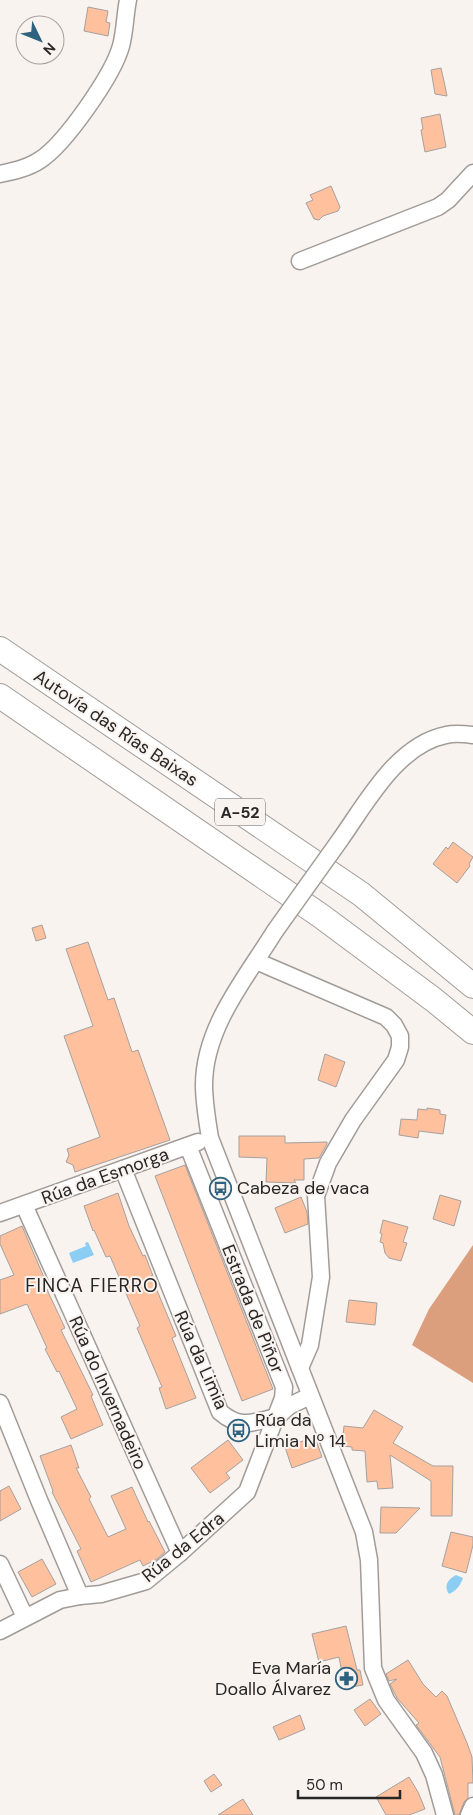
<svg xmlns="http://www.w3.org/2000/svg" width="473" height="1815" font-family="'DM Sans',sans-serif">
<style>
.forest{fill:#dc9f7e}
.water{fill:#8ccdf4}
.building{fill:#ffc09e;stroke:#a6a09e}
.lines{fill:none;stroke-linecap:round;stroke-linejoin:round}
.minor-casing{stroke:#a29c99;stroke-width:19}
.highway-casing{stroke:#a29c99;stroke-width:26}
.minor{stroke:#fff;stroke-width:16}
.highway{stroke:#fff;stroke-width:24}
.minor-bridge-casing{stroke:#a29c99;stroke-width:19;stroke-linecap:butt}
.minor-bridge{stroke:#fff;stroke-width:16}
.labels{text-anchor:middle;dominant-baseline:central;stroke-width:4;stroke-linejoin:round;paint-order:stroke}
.shield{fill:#f9f3f0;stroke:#676462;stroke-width:1}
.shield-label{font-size:16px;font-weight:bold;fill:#282625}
.street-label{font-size:18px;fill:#282625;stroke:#f9f3f0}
.poi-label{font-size:18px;fill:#282625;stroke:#f9f3f0;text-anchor:start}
.neighbourhood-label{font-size:19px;letter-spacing:1px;fill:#282625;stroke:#f9f3f0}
</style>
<rect width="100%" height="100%" fill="#f9f3f0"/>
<path class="forest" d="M 473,1245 L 473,1383 L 412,1345 L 429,1309 Z"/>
<g class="water">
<path d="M 88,1242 L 94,1255 L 73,1263 L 69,1253 L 86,1246 L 85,1243 Z"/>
<path d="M 456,1575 L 463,1578 C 460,1586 457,1590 449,1594 C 443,1586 448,1579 456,1575 Z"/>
</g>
<g class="building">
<path d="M 88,7 L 108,11 L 106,22 L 110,23 L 108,36 L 84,31 Z"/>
<path d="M 441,68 L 445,86 L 447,96 L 435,94 L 431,70 Z"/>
<path d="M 440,114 L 446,147 L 425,152 L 421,130 L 423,129 L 421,118 Z"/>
<path d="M 331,186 L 340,207 L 338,211 L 323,216 L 319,220 L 314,219 L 306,203 L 313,200 L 310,195 Z"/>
<path d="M 453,842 L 473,857 L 469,864 L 470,866 L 457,883 L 433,864 L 446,847 L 448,849 Z"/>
<path d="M 42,925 L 46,938 L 36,941 L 32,928 Z"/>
<path d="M 88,942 L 108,1000 L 114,998 L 132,1052 L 138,1050 L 170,1140 L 75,1172 L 73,1165 L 66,1162 L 69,1155 L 67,1149 L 100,1137 L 64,1036 L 93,1026 L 66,949 Z"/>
<path d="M 325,1054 L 345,1062 L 336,1087 L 318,1080 Z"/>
<path d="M 427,1108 L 440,1110 L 440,1114 L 446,1115 L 443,1134 L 419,1131 L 418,1138 L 399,1135 L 401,1119 L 417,1120 L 418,1109 L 427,1110 Z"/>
<path d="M 239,1136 L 285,1136 L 285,1143 L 327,1142 L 327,1144 L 319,1158 L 304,1159 L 304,1180 L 294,1180 L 296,1183 L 266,1182 L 267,1158 L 239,1157 Z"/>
<path d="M 185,1165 L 273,1389 L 242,1401 L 155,1176 Z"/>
<path d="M 118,1193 L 129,1226 L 143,1256 L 145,1255 L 153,1276 L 151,1276 L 176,1336 L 172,1338 L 196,1398 L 166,1409 L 159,1388 L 162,1387 L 137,1328 L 140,1326 L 110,1256 L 106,1257 L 94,1230 L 93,1231 L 84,1206 Z"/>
<path d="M 440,1195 L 461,1201 L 454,1226 L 433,1219 Z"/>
<path d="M 301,1197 L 307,1212 L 308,1224 L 285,1233 L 275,1208 Z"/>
<path d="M 383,1220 L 408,1227 L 403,1242 L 407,1243 L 401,1261 L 389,1258 L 385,1253 L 383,1243 L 380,1242 L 382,1234 L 380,1233 Z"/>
<path d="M 22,1226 L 46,1282 L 44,1282 L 49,1294 L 65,1328 L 61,1330 L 93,1395 L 91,1396 L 103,1425 L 71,1439 L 61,1417 L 77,1409 L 59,1371 L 57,1372 L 45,1349 L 47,1348 L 27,1304 L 0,1314 L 0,1280 L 14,1275 L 0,1244 L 0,1236 Z"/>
<path d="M 349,1300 L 377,1303 L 375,1325 L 346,1322 Z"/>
<path d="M 374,1410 L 403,1427 L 393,1443 L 433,1466 L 453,1466 L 452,1516 L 431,1516 L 431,1481 L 390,1455 L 393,1488 L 378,1489 L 377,1481 L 367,1482 L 365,1451 L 352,1450 L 352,1447 L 342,1446 L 344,1426 L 363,1428 Z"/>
<path d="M 315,1437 L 322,1457 L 292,1468 L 285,1447 Z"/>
<path d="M 228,1440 L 243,1460 L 226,1473 L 230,1478 L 210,1493 L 191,1468 Z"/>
<path d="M 71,1445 L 79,1468 L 76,1468 L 91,1497 L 89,1499 L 108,1537 L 126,1529 L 111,1496 L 132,1487 L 148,1522 L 149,1521 L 165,1552 L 157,1559 L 143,1566 L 140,1560 L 91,1582 L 77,1551 L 81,1549 L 52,1492 L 53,1491 L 40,1456 Z"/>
<path d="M 9,1486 L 21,1509 L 0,1521 L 0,1491 Z"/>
<path d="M 381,1507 L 420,1508 L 396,1533 L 380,1533 Z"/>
<path d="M 451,1532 L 473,1537 L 473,1545 L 466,1573 L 442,1566 Z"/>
<path d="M 42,1559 L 56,1584 L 32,1597 L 18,1572 Z"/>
<path d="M 346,1626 L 357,1670 L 360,1670 L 363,1685 L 345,1688 L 339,1657 L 319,1662 L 312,1634 Z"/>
<path d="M 408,1660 L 423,1684 L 436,1697 L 442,1691 L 447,1696 L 467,1743 L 472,1757 L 473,1783 L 468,1783 L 468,1798 L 464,1802 L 459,1815 L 455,1815 L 440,1757 L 416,1725 L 419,1723 L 397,1698 L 390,1684 L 397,1679 L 389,1681 L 386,1674 Z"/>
<path d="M 370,1699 L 381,1714 L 365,1726 L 354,1710 Z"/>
<path d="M 300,1715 L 305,1729 L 279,1740 L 273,1727 Z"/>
<path d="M 214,1774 L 222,1785 L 211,1792 L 204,1781 Z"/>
<path d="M 409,1777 L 418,1792 L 425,1809 L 409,1815 L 386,1815 L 376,1797 Z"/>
<path d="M 243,1799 L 253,1815 L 218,1815 Z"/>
</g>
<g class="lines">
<defs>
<g id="minor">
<path d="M 0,174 C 14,171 28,168 40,160 C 65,144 113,75 121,46 C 125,31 125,15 128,0"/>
<path d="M 300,261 L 438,207 L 448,200 L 473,173"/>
<path d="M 340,840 C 367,802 397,745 446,735 C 454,733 465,734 473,735"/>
<path d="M 275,931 C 246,978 204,1027 204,1085 C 204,1102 207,1120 210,1138 L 364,1532 L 369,1560 L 373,1668 L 386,1700 L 424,1753 L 434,1775 L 445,1815"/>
<path d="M 256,961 L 386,1017 L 394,1025 L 400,1036 L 400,1047 L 396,1060 L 353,1120 L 328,1163 L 316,1196 L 321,1277 L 310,1345 L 300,1368"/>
<path d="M 123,1169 L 220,1412 C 241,1430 252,1422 277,1417"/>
<path d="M 24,1205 L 180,1553"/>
<path d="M 0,1213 L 198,1142"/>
<path d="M 0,1403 L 39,1500 L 80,1596"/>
<path d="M 277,1417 L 289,1406 L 310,1396"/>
<path d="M 0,1564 L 25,1617"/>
<path d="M 0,1631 L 60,1600 L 80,1596 L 101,1594 L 146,1581 L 180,1553 L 247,1492 L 283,1398 L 284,1387 L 188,1146"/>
<path d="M 469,1815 L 473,1806"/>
</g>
<g id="highway">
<path d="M 0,649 L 361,894 L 473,986"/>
<path d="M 0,696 L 321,916 L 434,1000 L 473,1032"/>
</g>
</defs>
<use href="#minor" class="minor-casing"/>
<use href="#highway" class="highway-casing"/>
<use href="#minor" class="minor"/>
<use href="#highway" class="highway"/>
<defs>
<path id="minor-bridge" d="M 275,931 L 340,840"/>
</defs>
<use href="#minor-bridge" class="minor-bridge-casing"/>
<use href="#minor-bridge" class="minor-bridge"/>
</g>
<defs>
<symbol id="bus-ring" viewBox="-11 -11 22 22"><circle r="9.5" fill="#f9f3f0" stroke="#2f627f" stroke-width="1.5"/><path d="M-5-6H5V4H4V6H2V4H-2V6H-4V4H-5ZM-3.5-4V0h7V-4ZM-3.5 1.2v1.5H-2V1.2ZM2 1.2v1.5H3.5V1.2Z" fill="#2f627f"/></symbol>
<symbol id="pharmacy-ring" viewBox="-11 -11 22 22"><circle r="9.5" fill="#f9f3f0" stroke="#2f627f" stroke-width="1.5"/><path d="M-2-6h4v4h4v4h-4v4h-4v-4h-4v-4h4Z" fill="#2f627f"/></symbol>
</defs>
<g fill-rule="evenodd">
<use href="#bus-ring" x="208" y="1176" width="25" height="25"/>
<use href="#bus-ring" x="226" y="1418" width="25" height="25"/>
<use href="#pharmacy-ring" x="334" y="1666" width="25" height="25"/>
</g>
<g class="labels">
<rect class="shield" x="215" y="798.5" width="50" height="27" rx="4"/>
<g class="shield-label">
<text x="240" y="812">A-52</text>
</g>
<g class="street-label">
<text transform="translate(116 728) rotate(34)">Autovía das Rías Baixas</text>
<text transform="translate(105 1176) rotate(-20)">Rúa da Esmorga</text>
<text transform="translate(253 1309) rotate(68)">Estrada de Piñor</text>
<text transform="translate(201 1360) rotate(66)">Rúa da Limia</text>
<text transform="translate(108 1393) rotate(66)">Rúa do Invernadeiro</text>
<text transform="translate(183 1547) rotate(-39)">Rúa da Edra</text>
</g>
<g class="poi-label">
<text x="237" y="1188">Cabeza de vaca</text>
<text x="255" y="1420">Rúa da<tspan x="255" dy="21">Limia Nº 14</tspan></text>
<text x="331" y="1668" text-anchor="end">Eva María<tspan x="331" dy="21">Doallo Álvarez</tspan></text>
</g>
<g class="neighbourhood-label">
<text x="92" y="1285">FINCA FIERRO</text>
</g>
</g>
<g transform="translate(40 40) rotate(133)"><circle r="24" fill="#f9f3f0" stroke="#a5a19f"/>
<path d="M0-4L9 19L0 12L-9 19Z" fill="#2f627f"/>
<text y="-8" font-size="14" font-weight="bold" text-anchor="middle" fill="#282625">N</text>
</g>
<path d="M298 1790v8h102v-8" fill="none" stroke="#282625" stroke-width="2.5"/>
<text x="306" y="1790" font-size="15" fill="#282625" stroke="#f9f3f0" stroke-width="4" paint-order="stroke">50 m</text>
</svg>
